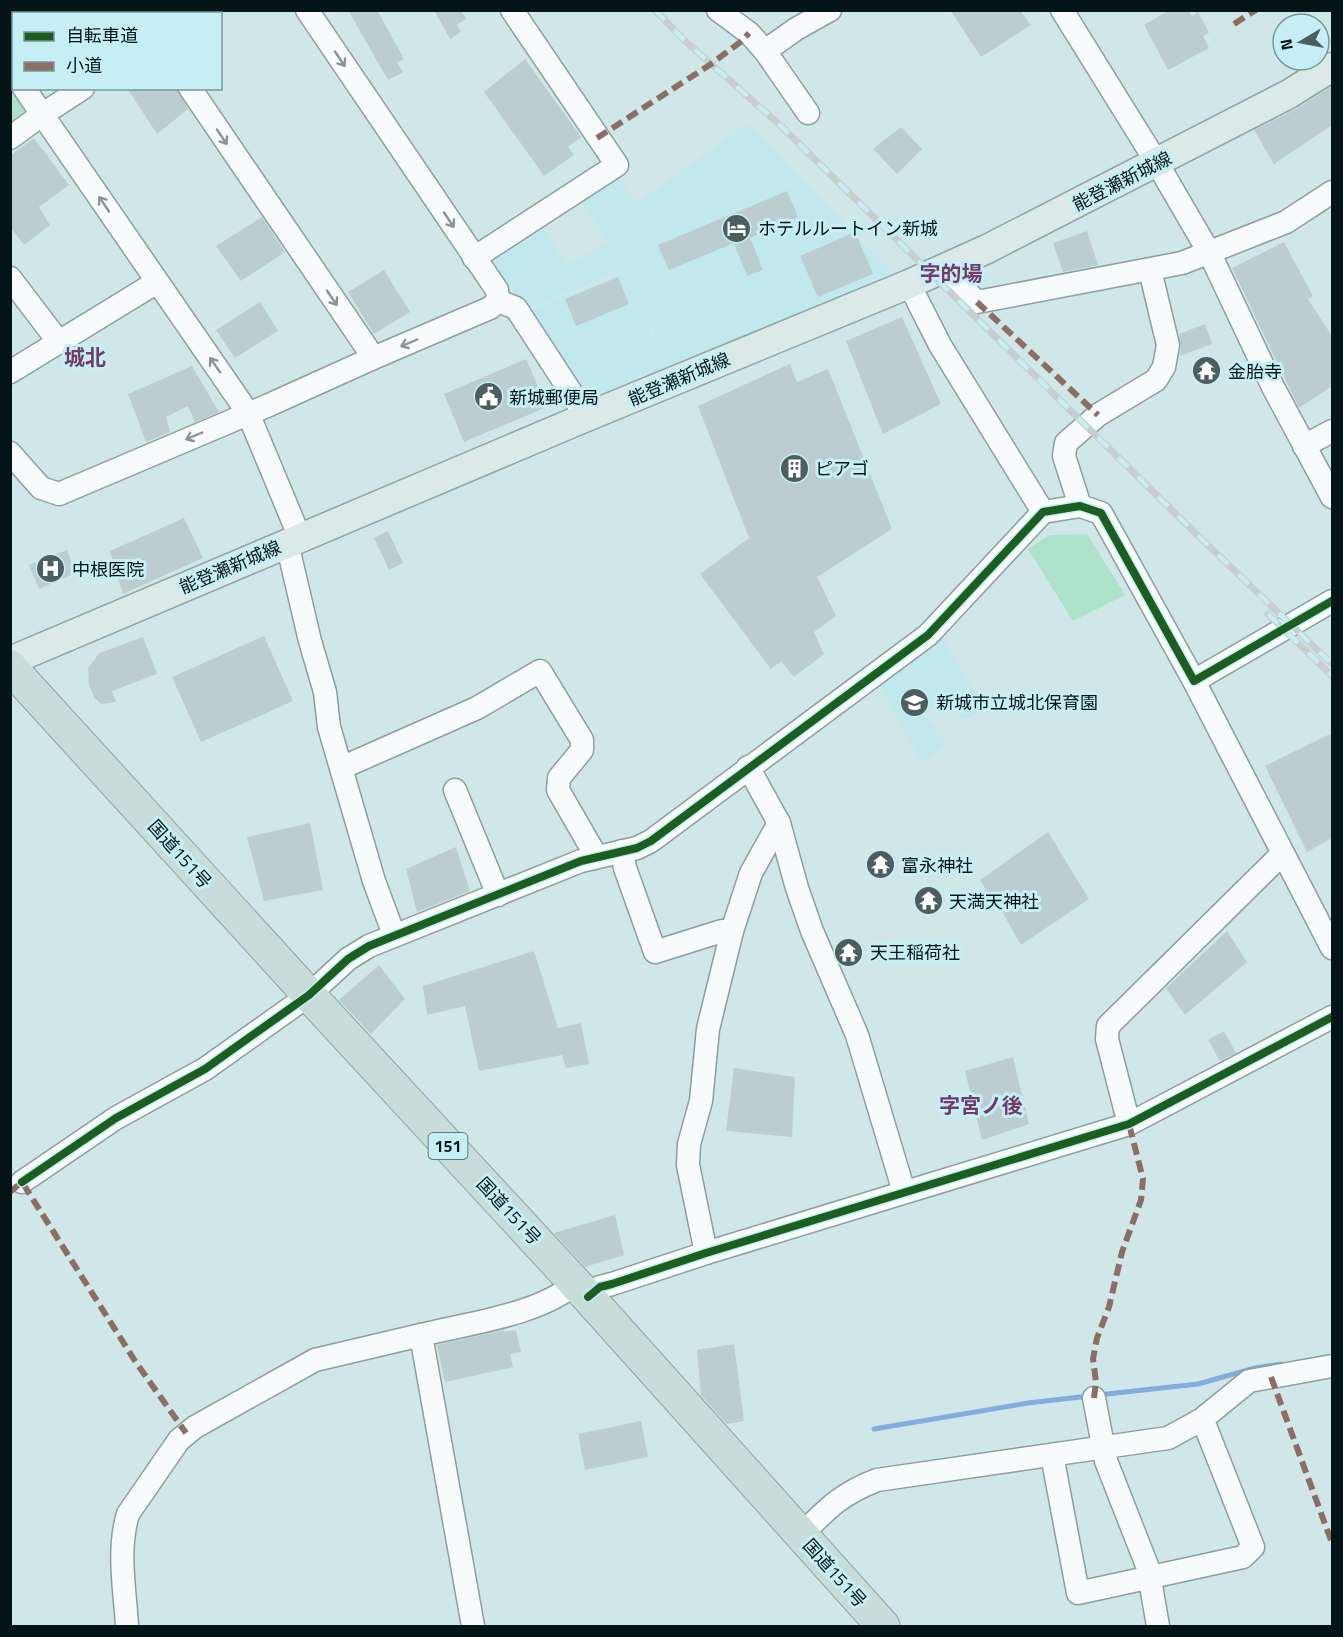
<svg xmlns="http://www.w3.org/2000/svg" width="1343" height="1637" font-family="'Titillium Web','Noto Sans JP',sans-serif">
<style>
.built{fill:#c0e8ed}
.green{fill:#ade1c9}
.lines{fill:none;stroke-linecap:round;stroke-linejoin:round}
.stream{stroke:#84adde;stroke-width:5}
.building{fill:#bccdd2}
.minor-casing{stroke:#8c9ea1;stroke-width:25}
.major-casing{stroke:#89a5a4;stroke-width:31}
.highway-casing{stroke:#89a5a4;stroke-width:35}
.minor{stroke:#f8fbfc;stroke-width:22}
.major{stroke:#dbe9e7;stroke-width:28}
.highway{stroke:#c8dcda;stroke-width:33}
.rail-casing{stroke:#c8cecf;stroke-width:7}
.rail{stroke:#c5eff5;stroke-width:4.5;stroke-dasharray:14;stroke-linecap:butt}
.quiet{stroke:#8d6e63;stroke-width:6;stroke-dasharray:12 6;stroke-linecap:butt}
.cycleway-casing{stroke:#c5eff5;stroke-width:11}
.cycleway{stroke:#1b5e20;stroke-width:8}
.oneway{stroke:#8b9495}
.labels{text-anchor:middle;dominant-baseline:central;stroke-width:6;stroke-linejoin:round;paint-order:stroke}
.shield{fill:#c5eff5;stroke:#3f565a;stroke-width:1.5}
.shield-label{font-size:16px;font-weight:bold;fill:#051517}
.street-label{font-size:18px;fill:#051517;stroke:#c5eff5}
.poi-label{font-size:18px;fill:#051517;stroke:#c5eff5;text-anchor:start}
.quarter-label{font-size:21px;font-weight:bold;fill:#713b6b;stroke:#c5eff5}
</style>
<rect width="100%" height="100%" fill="#d0e7ea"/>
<g class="built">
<path d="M 747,124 L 892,272 L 669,371 L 626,269 L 524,310 L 493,264 L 494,258 L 543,229 L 567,265 L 609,242 L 580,200 L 618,176 L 635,202 L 638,202 Z"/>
<path d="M 626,272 L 668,372 L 586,405 L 526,312 Z"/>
<path d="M 939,634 L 984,707 L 964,721 L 948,698 L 923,715 L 947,745 L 922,762 L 877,682 Z"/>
</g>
<g class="green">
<path d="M 10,79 L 13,83 L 14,88 L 29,105 L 27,118 L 10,130 Z"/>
<path d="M 1087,534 L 1125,595 L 1073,621 L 1028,549 L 1050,535 Z"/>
</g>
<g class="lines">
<g class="stream">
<path d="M 1098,1395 L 1198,1384 L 1255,1368 L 1281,1364"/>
<path d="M 874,1429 L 1028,1403 L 1089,1396"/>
</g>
</g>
<g class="building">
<path d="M 348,10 L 377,10 L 404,59 L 397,63 L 403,72 L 388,80 Z"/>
<path d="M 434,10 L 461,10 L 466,19 L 457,25 L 461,32 L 450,39 Z"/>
<path d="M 950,10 L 1020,10 L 1031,25 L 981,57 Z"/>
<path d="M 1170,10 L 1189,10 L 1192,16 L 1198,12 L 1209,33 L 1203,36 L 1209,48 L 1168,70 L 1144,25 Z"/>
<path d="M 525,59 L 581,137 L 568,147 L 574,155 L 544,176 L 484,92 Z"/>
<path d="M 1332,86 L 1332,125 L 1274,164 L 1254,130 L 1298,108 Z"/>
<path d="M 127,88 L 177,88 L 188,109 L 157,134 Z"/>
<path d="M 901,127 L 922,149 L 897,174 L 873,149 Z"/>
<path d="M 34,138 L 69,185 L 39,207 L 50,225 L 24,245 L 10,227 L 10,158 L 11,155 Z"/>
<path d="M 787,191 L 798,217 L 750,238 L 763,270 L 747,276 L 734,243 L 669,270 L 658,245 Z"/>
<path d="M 262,217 L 285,252 L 241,281 L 216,246 Z"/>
<path d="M 1087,231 L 1098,265 L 1063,272 L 1053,243 Z"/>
<path d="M 855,232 L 873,274 L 818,297 L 800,256 Z"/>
<path d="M 1284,242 L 1313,296 L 1308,299 L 1332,336 L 1332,386 L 1299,408 L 1232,268 Z"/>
<path d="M 384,270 L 410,312 L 374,334 L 348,292 Z"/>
<path d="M 618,277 L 629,304 L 576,326 L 565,299 Z"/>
<path d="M 260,302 L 278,331 L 235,358 L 216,330 Z"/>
<path d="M 902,317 L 941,404 L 883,434 L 846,341 Z"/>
<path d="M 1205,324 L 1212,344 L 1180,356 L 1181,347 L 1179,334 Z"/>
<path d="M 526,359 L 547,407 L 464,442 L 444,394 Z"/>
<path d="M 790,364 L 797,382 L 828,369 L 892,529 L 817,577 L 836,616 L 814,632 L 824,654 L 794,677 L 781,661 L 771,669 L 700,574 L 749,538 L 698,406 Z"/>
<path d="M 192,366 L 219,412 L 195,422 L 188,406 L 166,417 L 170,432 L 146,442 L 128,394 Z"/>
<path d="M 184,518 L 203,558 L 123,594 L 110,551 Z"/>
<path d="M 388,531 L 403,563 L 389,570 L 374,538 Z"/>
<path d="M 67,550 L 76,573 L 39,589 L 29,565 Z"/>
<path d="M 264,636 L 293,701 L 201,742 L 172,677 Z"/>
<path d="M 143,637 L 157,674 L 112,691 L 116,702 L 101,704 L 94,697 L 89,685 L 88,669 L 99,653 Z"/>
<path d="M 1332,733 L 1332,838 L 1307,852 L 1265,766 Z"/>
<path d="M 310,823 L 323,890 L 264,901 L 247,837 Z"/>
<path d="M 1048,832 L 1089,899 L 1021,945 L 1000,908 L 998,909 L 980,880 Z"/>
<path d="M 456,847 L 470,891 L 417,912 L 406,869 Z"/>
<path d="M 1227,931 L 1247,962 L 1185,1015 L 1166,988 Z"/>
<path d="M 534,951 L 558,1028 L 581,1023 L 589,1064 L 566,1068 L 562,1055 L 479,1071 L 465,1006 L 427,1015 L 423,986 Z"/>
<path d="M 379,965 L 405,999 L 371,1034 L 339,1000 Z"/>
<path d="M 1224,1031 L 1236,1053 L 1220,1061 L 1208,1040 Z"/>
<path d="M 1013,1057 L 1029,1124 L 982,1140 L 965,1071 Z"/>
<path d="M 734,1068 L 795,1077 L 792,1137 L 726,1131 Z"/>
<path d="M 615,1215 L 624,1255 L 585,1267 L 554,1233 Z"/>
<path d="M 504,1330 L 505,1332 L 516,1330 L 521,1352 L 510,1354 L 513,1367 L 445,1382 L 437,1345 Z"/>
<path d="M 734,1344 L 744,1421 L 727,1424 L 701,1395 L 697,1350 Z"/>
<path d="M 641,1421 L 648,1457 L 585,1470 L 578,1434 Z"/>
</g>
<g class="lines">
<defs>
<g id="minor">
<path d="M 136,10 L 138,14"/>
<path d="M 307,10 L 497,290 L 498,301 L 490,308 L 371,359"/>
<path d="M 718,10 L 749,33 L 765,51 L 796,29 L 830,10"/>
<path d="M 1062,10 L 1157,163 L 1210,254 L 1273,387 L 1332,497"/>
<path d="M 201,14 L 205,10"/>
<path d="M 765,51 L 808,113"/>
<path d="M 10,69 L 14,73"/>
<path d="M 24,88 L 248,413 L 300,538"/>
<path d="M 10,138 L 43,114 L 83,88"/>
<path d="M 474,258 L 617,165 L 512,10"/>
<path d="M 943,269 L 977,302 L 1182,263 L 1286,222 L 1332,192"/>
<path d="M 10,278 L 58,341"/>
<path d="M 909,284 L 940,345 L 1043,512"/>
<path d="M 498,301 L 516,308 L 576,400 L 584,418"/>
<path d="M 10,372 L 157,282"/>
<path d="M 1304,446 L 1332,431"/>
<path d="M 10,453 L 41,488 L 59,494 L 269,405 L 371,359 L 367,348 L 190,88"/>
<path d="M 1080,506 L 1064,456 L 1066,443 L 1098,415 L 1156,380 L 1164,367 L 1168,345 L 1150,270"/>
<path d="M 287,543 L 310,641 L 325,692 L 329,727 L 374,881 L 394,935"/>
<path d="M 1194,681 L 1332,948"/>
<path d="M 341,768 L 477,708 L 540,671 L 582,740 L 582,750 L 559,778 L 558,790 L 592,849 L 594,858"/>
<path d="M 455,790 L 498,895"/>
<path d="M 779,823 L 797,888 L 812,931 L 857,1035 L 904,1192"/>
<path d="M 622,851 L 625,868 L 655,952 L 722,931 L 732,931"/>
<path d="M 1129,1124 L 1107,1039 L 1108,1026 L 1282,854"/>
<path d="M 22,1182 L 116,1118 L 205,1069 L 309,995 L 348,959 L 369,946 L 581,861 L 637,848 L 651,841 L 928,635 L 1043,512 L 1080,506 L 1101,513 L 1194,681 L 1332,601"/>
<path d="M 706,1253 L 688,1165 L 689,1144 L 701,1101 L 708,1029 L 732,931 L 751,873 L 779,823 L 748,767"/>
<path d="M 588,1297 L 600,1287 L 612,1284 L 706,1253 L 1129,1124 L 1332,1017"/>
<path d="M 1094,1398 L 1106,1461 L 1148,1568 L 1158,1626"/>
<path d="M 1052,1455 L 1078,1593 L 1243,1557 L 1253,1547 L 1206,1428 L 1201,1420"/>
<path d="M 801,1535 C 828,1508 841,1494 877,1480 L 1168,1438 L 1201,1420 L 1249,1381 L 1332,1366"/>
<path d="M 127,1626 C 125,1590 117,1550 128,1514 L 179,1440 L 195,1427 L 315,1360 L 421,1335"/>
<path d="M 473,1626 L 421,1335 C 469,1323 539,1315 576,1283"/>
</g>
<path id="major" d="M 10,661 L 584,418 L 909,284 L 987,249 L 1289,94 L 1332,67"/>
<path id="highway" d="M 10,667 L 309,995 L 588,1297 L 883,1626"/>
</defs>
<use href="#minor" class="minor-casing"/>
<use href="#major" class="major-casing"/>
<use href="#highway" class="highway-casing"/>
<use href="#minor" class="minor"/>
<use href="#major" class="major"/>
<use href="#highway" class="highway"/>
<defs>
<g id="rail">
<path d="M 655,10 L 683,39 L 780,125 L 1188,526 L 1332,664"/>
<path d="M 1268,614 L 1332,676"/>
</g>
</defs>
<use href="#rail" class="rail-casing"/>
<use href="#rail" class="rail"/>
<g class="quiet">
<path d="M 1234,24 L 1256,10"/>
<path d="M 597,138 L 711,64 L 743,40 L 749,33"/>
<path d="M 977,302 L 1098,415"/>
<path d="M 10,1192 L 22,1182 L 135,1361 L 186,1433"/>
<path d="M 1271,1377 L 1332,1543"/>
<path d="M 1094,1398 L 1096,1382 L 1093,1359 L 1097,1338 L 1109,1307 L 1122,1252 L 1141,1200 L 1143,1179 L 1129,1124"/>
</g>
<defs>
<g id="cycleway">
<path d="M 22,1182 L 116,1118 L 205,1069 L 309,995 L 348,959 L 369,946 L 581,861 L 637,848 L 651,841 L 928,635 L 1043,512 L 1080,506 L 1101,513 L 1194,681 L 1332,601"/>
<path d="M 588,1297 L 600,1287 L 612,1284 L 706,1253 L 1129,1124 L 1332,1017"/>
</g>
</defs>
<use href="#cycleway" class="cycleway-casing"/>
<use href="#cycleway" class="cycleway"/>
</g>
<defs><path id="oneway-shaft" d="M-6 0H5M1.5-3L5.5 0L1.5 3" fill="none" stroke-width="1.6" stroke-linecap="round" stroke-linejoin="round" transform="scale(1.5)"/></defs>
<g class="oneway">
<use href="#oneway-shaft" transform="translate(340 59) rotate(56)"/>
<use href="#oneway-shaft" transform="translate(222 137) rotate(56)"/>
<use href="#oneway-shaft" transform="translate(104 204) rotate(-124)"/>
<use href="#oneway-shaft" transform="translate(449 220) rotate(56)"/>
<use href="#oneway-shaft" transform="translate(332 298) rotate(56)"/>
<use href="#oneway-shaft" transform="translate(409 343) rotate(157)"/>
<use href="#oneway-shaft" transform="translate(215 365) rotate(-125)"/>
<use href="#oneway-shaft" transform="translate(194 436) rotate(157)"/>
</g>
<defs>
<symbol id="hotel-disc" viewBox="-11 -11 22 22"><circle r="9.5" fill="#4c5e61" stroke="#c5eff5"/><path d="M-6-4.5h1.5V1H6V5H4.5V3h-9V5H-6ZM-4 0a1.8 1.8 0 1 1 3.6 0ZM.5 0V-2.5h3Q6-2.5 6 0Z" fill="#fff"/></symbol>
<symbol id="temple-disc" viewBox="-11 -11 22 22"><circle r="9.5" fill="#4c5e61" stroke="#c5eff5"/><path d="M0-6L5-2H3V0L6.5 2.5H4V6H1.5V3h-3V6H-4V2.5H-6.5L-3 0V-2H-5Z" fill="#fff"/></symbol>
<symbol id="civic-disc" viewBox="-11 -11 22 22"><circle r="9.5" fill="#4c5e61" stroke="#c5eff5"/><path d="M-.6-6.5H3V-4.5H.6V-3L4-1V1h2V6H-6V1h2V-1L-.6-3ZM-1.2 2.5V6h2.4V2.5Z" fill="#fff"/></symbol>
<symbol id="building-disc" viewBox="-11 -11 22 22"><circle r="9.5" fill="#4c5e61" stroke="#c5eff5"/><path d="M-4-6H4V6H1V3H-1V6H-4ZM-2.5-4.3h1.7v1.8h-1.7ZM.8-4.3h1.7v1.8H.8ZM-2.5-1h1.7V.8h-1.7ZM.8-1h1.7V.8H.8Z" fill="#fff"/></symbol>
<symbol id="hospital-disc" viewBox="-11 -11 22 22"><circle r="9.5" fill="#4c5e61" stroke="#c5eff5"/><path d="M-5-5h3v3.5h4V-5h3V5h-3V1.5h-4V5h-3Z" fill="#fff"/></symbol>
<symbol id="school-disc" viewBox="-11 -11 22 22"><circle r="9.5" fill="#4c5e61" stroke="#c5eff5"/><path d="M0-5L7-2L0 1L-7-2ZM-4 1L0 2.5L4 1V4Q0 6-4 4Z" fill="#fff"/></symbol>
</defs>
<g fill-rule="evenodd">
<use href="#hotel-disc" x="720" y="212" width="33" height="33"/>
<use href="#temple-disc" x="1190" y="354" width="33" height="33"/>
<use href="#civic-disc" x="472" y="380" width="33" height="33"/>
<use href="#building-disc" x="778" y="452" width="33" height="33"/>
<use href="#hospital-disc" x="34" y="552" width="33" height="33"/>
<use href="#school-disc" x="898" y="686" width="33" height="33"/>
<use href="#temple-disc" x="864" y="848" width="33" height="33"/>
<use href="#temple-disc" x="912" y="884" width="33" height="33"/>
<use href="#temple-disc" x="832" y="936" width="33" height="33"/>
</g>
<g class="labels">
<rect class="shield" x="428.5" y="1133" width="39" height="26" rx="4.5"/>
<g class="shield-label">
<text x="448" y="1146">151</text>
</g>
<g class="street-label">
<text transform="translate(1122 181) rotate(-27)">能登瀬新城線</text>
<text transform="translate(679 379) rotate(-23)">能登瀬新城線</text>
<text transform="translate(230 567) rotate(-23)">能登瀬新城線</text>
<text transform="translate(180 854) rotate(48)">国道151号</text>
<text transform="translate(509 1211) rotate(47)">国道151号</text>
<text transform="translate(835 1573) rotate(48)">国道151号</text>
</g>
<g class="poi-label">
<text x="758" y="228">ホテルルートイン新城</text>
<text x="1228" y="371">金胎寺</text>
<text x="509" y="397">新城郵便局</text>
<text x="815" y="468">ピアゴ</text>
<text x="72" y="569">中根医院</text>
<text x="936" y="702">新城市立城北保育園</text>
<text x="901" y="865">富永神社</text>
<text x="949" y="901">天満天神社</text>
<text x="870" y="952">天王稲荷社</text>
</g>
<g class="quarter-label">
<text x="951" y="273">字的場</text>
<text x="85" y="357">城北</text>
<text x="981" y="1105">字宮ノ後</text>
</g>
</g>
<rect width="1343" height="1637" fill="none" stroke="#051517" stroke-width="24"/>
<rect x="12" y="12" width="210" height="78" fill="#c5eff5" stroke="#78989c" stroke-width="1.5"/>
<rect x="24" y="32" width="30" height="9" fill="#1b5e20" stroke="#78989c" stroke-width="1.5"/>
<text x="66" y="42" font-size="18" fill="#051517">自転車道</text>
<rect x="24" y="62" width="30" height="9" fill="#8d6e63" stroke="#78989c" stroke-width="1.5"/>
<text x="66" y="72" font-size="18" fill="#051517">小道</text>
<g transform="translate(1301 42) rotate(260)"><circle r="28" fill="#c5eff5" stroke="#78989c" stroke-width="1.5"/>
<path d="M0-4.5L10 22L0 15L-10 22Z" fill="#4c5e61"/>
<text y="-9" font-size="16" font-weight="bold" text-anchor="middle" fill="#051517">N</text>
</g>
</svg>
